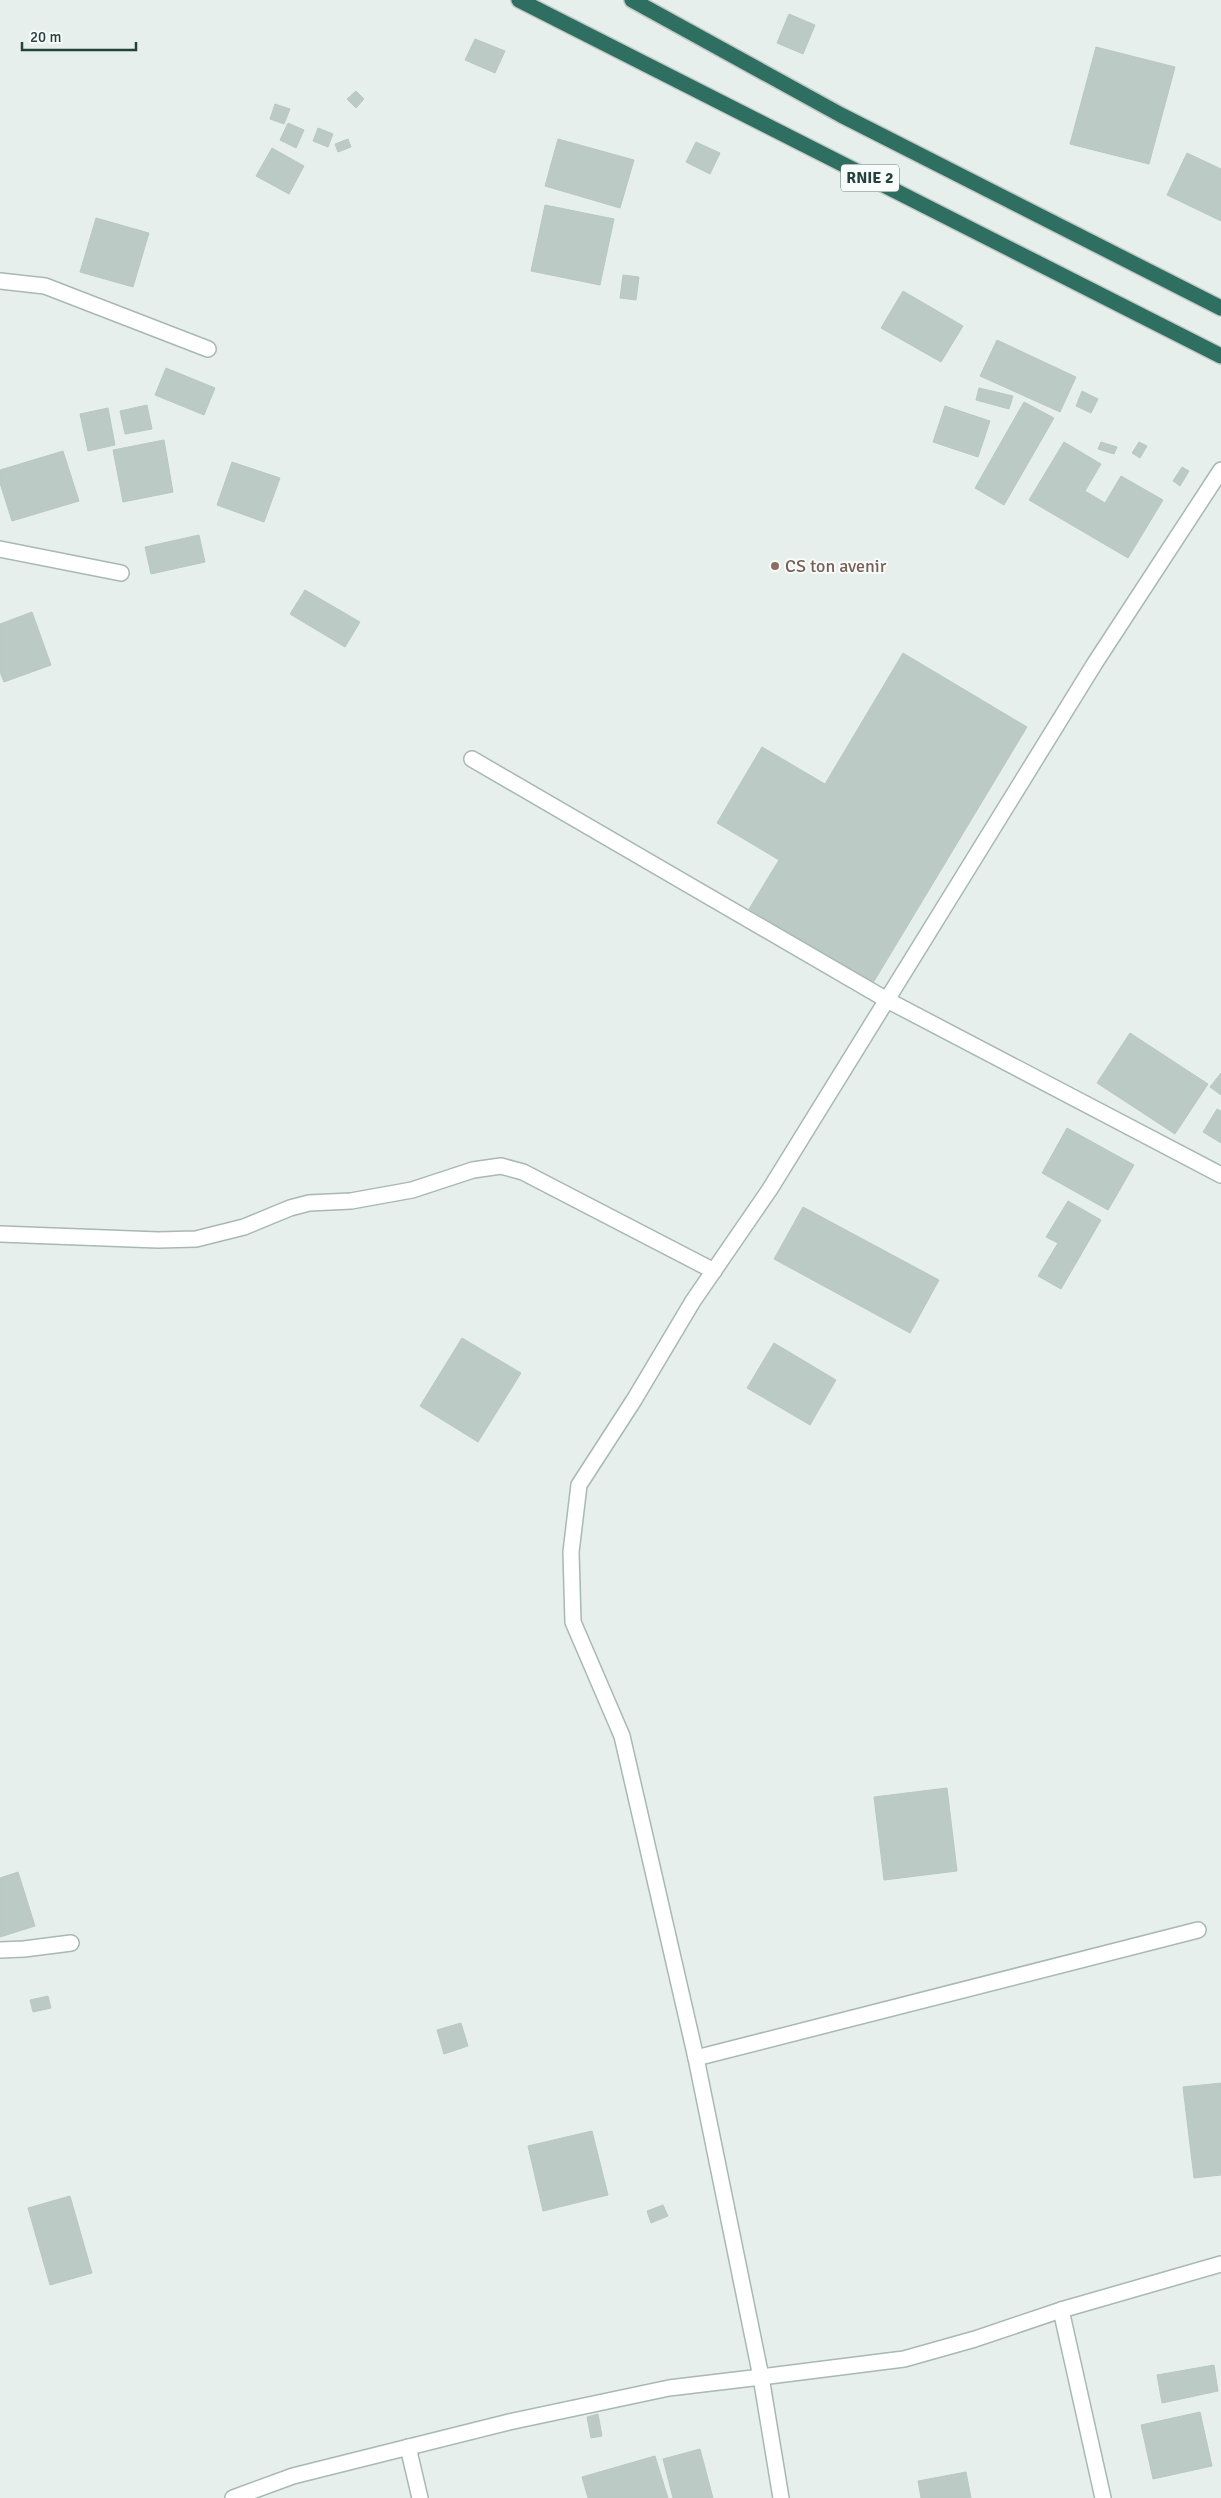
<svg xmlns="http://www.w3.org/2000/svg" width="1221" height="2498" font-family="Signika,sans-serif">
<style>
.building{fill:#bbcac4;stroke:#b8c9c2}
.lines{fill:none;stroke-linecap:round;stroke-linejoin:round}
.street-casing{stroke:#a8b8b2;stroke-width:18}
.highway-casing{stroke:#c2cac8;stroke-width:18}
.street{stroke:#fff;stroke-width:15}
.highway{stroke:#2f6f62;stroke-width:15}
.education-dot{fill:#8d6e63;stroke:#f7fbf9;stroke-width:2}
.labels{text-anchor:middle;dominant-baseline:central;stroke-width:4;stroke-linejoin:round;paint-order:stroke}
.shield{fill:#f7fbf9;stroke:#637a73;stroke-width:1}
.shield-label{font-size:16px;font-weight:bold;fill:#24423a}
.education-label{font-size:18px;fill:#785e54;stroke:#f7fbf9;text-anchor:start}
</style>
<rect width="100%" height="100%" fill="#e6efeb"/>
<g class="building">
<path d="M 789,14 L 815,25 L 803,54 L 777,43 Z"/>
<path d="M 475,39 L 505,51 L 495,73 L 465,60 Z"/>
<path d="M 1096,47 L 1175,67 L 1149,164 L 1070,144 Z"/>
<path d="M 356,91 L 364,99 L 356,108 L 347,99 Z"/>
<path d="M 275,104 L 290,109 L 284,124 L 270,119 Z"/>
<path d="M 288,123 L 304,130 L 296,148 L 280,140 Z"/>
<path d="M 318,128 L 333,134 L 328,147 L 313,141 Z"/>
<path d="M 348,139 L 351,147 L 338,152 L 335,144 Z"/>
<path d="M 558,139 L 634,160 L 620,208 L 545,186 Z"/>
<path d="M 696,142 L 720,153 L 710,174 L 686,162 Z"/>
<path d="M 272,148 L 304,166 L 289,194 L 256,176 Z"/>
<path d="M 1187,153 L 1221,169 L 1221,221 L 1167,195 Z"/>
<path d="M 545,205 L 614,219 L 600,285 L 531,271 Z"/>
<path d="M 96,218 L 149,233 L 133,287 L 80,272 Z"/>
<path d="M 623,275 L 639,277 L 636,300 L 620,298 Z"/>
<path d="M 903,291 L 963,326 L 941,362 L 881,328 Z"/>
<path d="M 997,340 L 1076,377 L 1060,412 L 980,376 Z"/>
<path d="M 166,368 L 215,388 L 204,415 L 155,395 Z"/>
<path d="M 979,388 L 1013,396 L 1009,409 L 976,400 Z"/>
<path d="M 1082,391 L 1098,399 L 1091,413 L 1076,406 Z"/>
<path d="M 1024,402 L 1054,418 L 1004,505 L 975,488 Z"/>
<path d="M 147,405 L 152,429 L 125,434 L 120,411 Z"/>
<path d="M 945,406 L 990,421 L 978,457 L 933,442 Z"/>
<path d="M 108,408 L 115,445 L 88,451 L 80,414 Z"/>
<path d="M 164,440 L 173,492 L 123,502 L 113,450 Z"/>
<path d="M 1064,442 L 1101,464 L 1085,491 L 1105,503 L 1121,476 L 1163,500 L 1128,558 L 1029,500 Z"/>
<path d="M 1101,442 L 1117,447 L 1114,454 L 1098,449 Z"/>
<path d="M 1139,442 L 1147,446 L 1140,458 L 1132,453 Z"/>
<path d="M 63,451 L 79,501 L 12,521 L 0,483 L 0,470 Z"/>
<path d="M 232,462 L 280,478 L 264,522 L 217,505 Z"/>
<path d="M 1182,467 L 1189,471 L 1180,486 L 1173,481 Z"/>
<path d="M 199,535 L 205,562 L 151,574 L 145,547 Z"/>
<path d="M 305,590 L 360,622 L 345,647 L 290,614 Z"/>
<path d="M 32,612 L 51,665 L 4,682 L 0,672 L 0,624 Z"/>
<path d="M 903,653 L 1027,727 L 873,983 L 749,909 L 779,860 L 717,823 L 762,747 L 825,784 Z"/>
<path d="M 1130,1033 L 1208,1084 L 1175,1134 L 1097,1083 Z"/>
<path d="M 1221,1073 L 1221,1095 L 1210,1087 Z"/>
<path d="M 1217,1109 L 1221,1111 L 1221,1143 L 1203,1132 Z"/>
<path d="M 1067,1128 L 1134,1165 L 1108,1210 L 1042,1173 Z"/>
<path d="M 1068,1201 L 1101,1220 L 1061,1289 L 1038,1276 L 1058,1243 L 1046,1237 Z"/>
<path d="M 803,1207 L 939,1280 L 910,1333 L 774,1259 Z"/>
<path d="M 462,1338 L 521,1373 L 478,1442 L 420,1406 Z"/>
<path d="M 774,1343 L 836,1380 L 810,1425 L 747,1388 Z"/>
<path d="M 947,1788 L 957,1871 L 884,1880 L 874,1797 Z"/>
<path d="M 18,1872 L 35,1926 L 0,1937 L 0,1878 Z"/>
<path d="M 48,1996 L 51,2008 L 33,2012 L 30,2000 Z"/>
<path d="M 461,2023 L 468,2046 L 444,2054 L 437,2030 Z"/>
<path d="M 1221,2083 L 1221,2175 L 1194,2178 L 1183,2087 Z"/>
<path d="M 592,2131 L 608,2195 L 543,2211 L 528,2146 Z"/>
<path d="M 70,2196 L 92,2273 L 50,2285 L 28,2208 Z"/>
<path d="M 663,2205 L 668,2216 L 651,2223 L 647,2211 Z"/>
<path d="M 1214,2365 L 1218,2391 L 1162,2403 L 1157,2375 Z"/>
<path d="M 1200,2412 L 1212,2466 L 1153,2479 L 1141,2425 Z"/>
<path d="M 598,2414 L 602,2436 L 591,2438 L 587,2417 Z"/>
<path d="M 700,2449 L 713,2498 L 673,2498 L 663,2459 Z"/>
<path d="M 655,2456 L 668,2498 L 588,2498 L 582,2477 Z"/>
<path d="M 966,2472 L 971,2498 L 921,2498 L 918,2481 Z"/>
</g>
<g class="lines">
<defs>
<g id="street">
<path d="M 0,281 L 45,286 L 208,349"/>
<path d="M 1221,470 L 1095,663 L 770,1189 L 693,1301 L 634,1400 L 579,1485 L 571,1552 L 573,1622 L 622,1736 L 696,2058 L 761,2377 L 904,2359 L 975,2339 L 1061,2310 L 1221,2264"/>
<path d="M 0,549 L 121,573"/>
<path d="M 472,759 L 887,1000 L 1221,1175"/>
<path d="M 0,1234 L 158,1240 L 196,1239 L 244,1227 L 290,1208 L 309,1203 L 351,1201 L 412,1190 L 473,1170 L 501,1166 L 523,1172 L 714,1271"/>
<path d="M 0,1950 L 24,1949 L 71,1943"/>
<path d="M 696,2058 L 1198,1930"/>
<path d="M 1061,2310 L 1103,2498"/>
<path d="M 408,2447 L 420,2498"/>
<path d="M 233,2498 L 293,2476 L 509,2422 L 669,2388 L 761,2377 L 781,2498"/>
</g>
<g id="highway">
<path d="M 519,0 L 1221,356"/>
<path d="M 632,0 L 841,115 L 1221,308"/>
</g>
</defs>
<use href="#street" class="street-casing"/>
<use href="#highway" class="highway-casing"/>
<use href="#street" class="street"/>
<use href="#highway" class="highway"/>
</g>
<circle class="education-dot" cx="775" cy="566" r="5"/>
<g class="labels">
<rect class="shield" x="841" y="164.5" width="58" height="27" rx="4"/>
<g class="shield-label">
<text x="870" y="178">RNIE 2</text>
</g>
<g class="education-label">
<text x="785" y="566">CS ton avenir</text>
</g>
</g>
<path d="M22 42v8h114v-8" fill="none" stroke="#24423a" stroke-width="2.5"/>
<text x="30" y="42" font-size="15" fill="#24423a" stroke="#f7fbf9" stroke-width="4" paint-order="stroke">20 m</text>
</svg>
